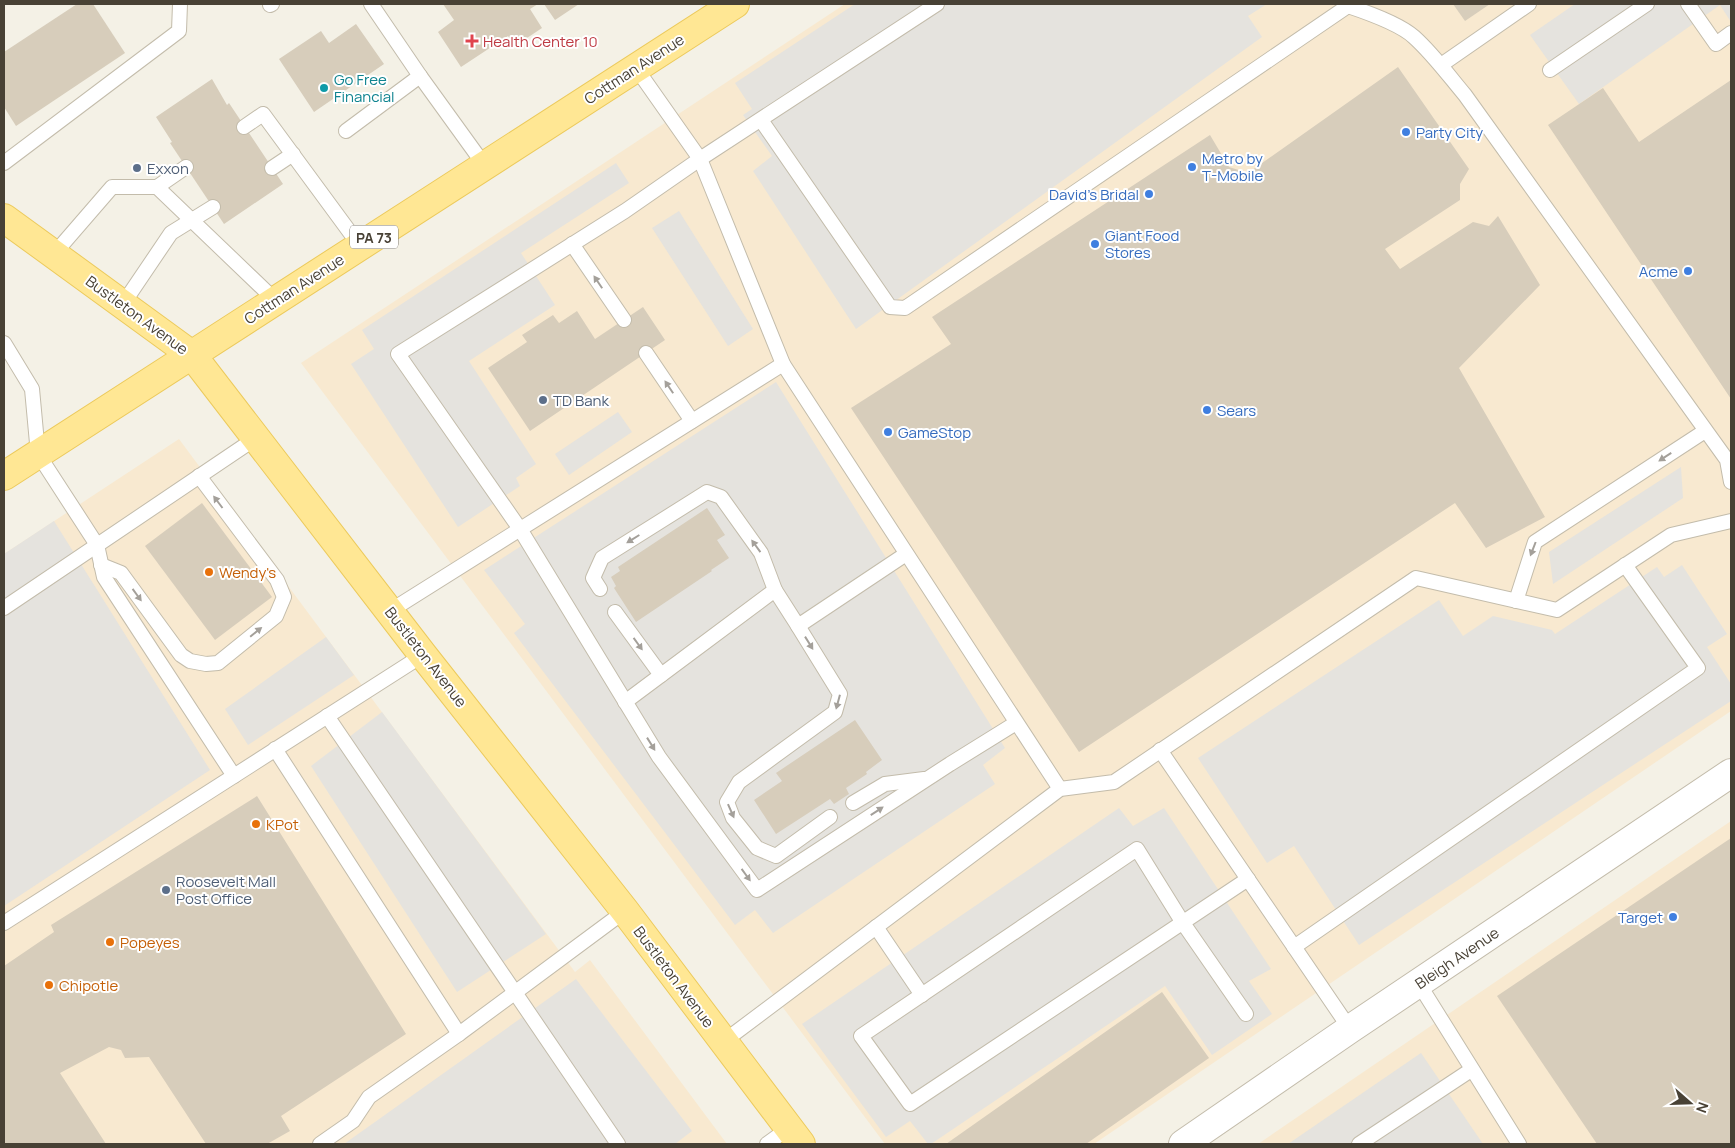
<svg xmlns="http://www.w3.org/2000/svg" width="1735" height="1148" font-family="Manrope,sans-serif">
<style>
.commercial{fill:#f8e9d0}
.parking{fill:#e5e3de}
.building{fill:#d7cdbb}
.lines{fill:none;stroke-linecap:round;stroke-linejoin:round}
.service-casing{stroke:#c3bcab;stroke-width:16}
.minor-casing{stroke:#c3bcab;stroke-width:30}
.primary-casing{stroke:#ecca5c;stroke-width:30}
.service{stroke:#fff;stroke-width:14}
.minor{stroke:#fff;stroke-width:28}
.primary{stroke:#ffe794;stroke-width:28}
.oneway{fill:#a4a09a}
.health-dot{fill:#e0444e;stroke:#fff;stroke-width:2}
.culture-dot{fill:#0f9aa8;stroke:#fff;stroke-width:2}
.shop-dot{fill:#3f7fe0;stroke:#fff;stroke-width:2}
.service-dot{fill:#5c6f8a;stroke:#fff;stroke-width:2}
.food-dot{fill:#e8710a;stroke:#fff;stroke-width:2}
.labels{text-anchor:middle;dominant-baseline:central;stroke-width:4;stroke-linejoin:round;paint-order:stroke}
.shield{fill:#fff;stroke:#7f7a72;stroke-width:1}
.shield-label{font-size:14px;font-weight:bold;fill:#484135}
.health-label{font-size:15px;fill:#be3a42;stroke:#fff;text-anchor:start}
.street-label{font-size:15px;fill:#484135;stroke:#fff}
.culture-label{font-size:15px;fill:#0d838f;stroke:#fff;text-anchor:start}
.shop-label{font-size:15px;fill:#366cbe;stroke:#fff;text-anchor:start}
.service-label{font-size:15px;fill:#4e5e75;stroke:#fff;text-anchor:start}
.food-label{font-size:15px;fill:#c56008;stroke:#fff;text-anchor:start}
</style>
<rect width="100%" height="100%" fill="#f4f1e6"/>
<g class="commercial">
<path d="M 845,4 L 1731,4 L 1731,711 L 1094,1144 L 885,1144 L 301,363 Z"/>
<path d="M 179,439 L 575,972 L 590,960 L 727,1144 L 4,1144 L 4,554 Z"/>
<path d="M 1731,821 L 1731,1144 L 1258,1144 Z"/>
</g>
<g class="parking">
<path d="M 855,4 L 1267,4 L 1248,16 L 1262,37 L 856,329 L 753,171 L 772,156 L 743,115 L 752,109 L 735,83 Z"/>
<path d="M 1575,4 L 1731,4 L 1731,22 L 1720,5 L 1579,104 L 1530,35 Z"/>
<path d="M 616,163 L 629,183 L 521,253 L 555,305 L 469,361 L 536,464 L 516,478 L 520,486 L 458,527 L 351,364 L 374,349 L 362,330 Z"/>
<path d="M 679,211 L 753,329 L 728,346 L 652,228 Z"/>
<path d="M 776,382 L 1005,748 L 983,765 L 995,784 L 773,933 L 755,910 L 735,925 L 514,633 L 525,624 L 484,570 Z"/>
<path d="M 618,412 L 632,432 L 569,475 L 555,454 Z"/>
<path d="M 1681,467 L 1683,498 L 1553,584 L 1549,552 Z"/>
<path d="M 54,521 L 210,770 L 4,906 L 4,554 Z"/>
<path d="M 1682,565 L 1727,634 L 1707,647 L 1731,684 L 1731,701 L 1359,945 L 1294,846 L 1267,863 L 1198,758 L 1439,600 L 1463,636 L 1493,616 L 1552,630 L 1555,634 L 1657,567 L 1664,577 Z"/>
<path d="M 326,637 L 354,675 L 248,745 L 225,709 Z"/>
<path d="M 382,712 L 546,934 L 457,992 L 311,766 Z"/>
<path d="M 1119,808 L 1133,826 L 1164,808 L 1271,969 L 1249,981 L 1272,1014 L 1212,1055 L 1165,986 L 931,1144 L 928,1144 L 910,1121 L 886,1137 L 802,1024 Z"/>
<path d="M 576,979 L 692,1131 L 675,1144 L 344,1144 Z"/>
<path d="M 1421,1053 L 1483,1144 L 1288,1144 Z"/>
</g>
<g class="building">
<path d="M 77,4 L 93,4 L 125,53 L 16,126 L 4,107 L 4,52 Z"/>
<path d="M 443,4 L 538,4 L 530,9 L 542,28 L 515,46 L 508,36 L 461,67 L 438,32 L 454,20 Z"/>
<path d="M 544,4 L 579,4 L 555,20 Z"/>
<path d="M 1453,4 L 1490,4 L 1465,21 Z"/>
<path d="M 356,24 L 384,64 L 314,112 L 279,59 L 321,31 L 329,43 Z"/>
<path d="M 1398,67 L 1469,169 L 1460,184 L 1460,200 L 1385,249 L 1400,269 L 1473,222 L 1489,226 L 1498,216 L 1540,285 L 1459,368 L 1545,517 L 1486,548 L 1455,503 L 1079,752 L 851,408 L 951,344 L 932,317 L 1210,135 L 1229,167 L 1248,173 Z"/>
<path d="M 212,79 L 227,105 L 229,103 L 283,184 L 224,224 L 170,143 L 172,142 L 156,117 Z"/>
<path d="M 1731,80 L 1731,399 L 1548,125 L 1603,88 L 1639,142 Z"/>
<path d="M 643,307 L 665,340 L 530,431 L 488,368 L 527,342 L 522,335 L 553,315 L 559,323 L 577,311 L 595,339 Z"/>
<path d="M 202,503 L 272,597 L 215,640 L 145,546 Z"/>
<path d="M 707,508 L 725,535 L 717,540 L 729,558 L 711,570 L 712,571 L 636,622 L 614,588 L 616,586 L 611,577 L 620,571 L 618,567 Z"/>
<path d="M 855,720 L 882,760 L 866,772 L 867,774 L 846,788 L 849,794 L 834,804 L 830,799 L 776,834 L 754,800 L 782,781 L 776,773 Z"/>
<path d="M 257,796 L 406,1034 L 281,1116 L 290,1131 L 267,1144 L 206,1144 L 149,1057 L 125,1058 L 121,1050 L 109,1047 L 60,1073 L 106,1144 L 4,1144 L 4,966 L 54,932 L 51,925 Z"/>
<path d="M 1731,838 L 1731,1144 L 1597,1144 L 1497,996 Z"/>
<path d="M 1162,992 L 1209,1058 L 1086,1144 L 946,1144 Z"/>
</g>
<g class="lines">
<defs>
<g id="service">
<path d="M 371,4 L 420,76"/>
<path d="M 937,4 L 700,159 L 625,211 L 398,354 L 520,529 L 659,757 L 757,890 L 950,764 L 1016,723"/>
<path d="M 1348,4 L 1348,6 C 1366,12 1401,25 1414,37 C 1433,54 1449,76 1465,95 L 1727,460 L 1731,482"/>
<path d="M 1688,4 L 1716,44 L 1731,33"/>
<path d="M 270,5 L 272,4"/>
<path d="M 1441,65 L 1529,4"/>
<path d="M 636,68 L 700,159 L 783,364 L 1060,789"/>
<path d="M 1550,70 L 1647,4"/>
<path d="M 761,120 L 890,307 L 905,308 L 1348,6"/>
<path d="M 244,127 L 263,114 L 360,246"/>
<path d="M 346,131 L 420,76 L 485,166"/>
<path d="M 4,163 L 179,31 L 180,4"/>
<path d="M 272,168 L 293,154"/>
<path d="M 157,187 L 276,301"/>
<path d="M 572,244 L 624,320"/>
<path d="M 54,254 L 112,187 L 157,187 L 186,167"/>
<path d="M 123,304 L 171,233 L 213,207"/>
<path d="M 4,343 L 32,389 L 38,454 L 97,545 L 104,577 L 234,776"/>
<path d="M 646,353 L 692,421"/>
<path d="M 101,565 L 121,573 L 181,655 L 190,661 L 206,664 L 218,663 L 276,616 L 284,597 L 277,580 L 199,476"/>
<path d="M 600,589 L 593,578 L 602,558 L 707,492 L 721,497 L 761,553 L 775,590"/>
<path d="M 1516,601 L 1535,542 L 1705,431"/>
<path d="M 4,608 L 256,438"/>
<path d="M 390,611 L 783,364"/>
<path d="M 615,612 L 661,675"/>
<path d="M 798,626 L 840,694 L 835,712 L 739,782 L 727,802 L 733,818 L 757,848 L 776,856 L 830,817"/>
<path d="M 625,702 L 775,590 L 798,626 L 906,554"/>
<path d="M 327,716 L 618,1144"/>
<path d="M 275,749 L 459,1034"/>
<path d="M 1160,750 L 1350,1029"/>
<path d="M 853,803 L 885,784 L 924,779"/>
<path d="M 4,923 L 423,655"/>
<path d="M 876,927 L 922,995"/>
<path d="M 1294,947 L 1698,668 L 1625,565"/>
<path d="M 1419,984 L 1519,1144"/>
<path d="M 1246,1014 L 1183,923 L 1137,849 L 861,1036 L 910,1104 L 1248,879"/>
<path d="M 723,1042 L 1060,789 L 1114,782 L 1416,578 L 1557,610 L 1671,535 L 1731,521"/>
<path d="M 320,1144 L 353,1121 L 369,1097 L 459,1034 L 625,911"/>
<path d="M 767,1144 L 789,1128"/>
<path d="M 1359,1144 L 1471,1070"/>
</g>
<path id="minor" d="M 1183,1144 L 1350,1029 L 1731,773"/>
<g id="primary">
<path d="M 4,218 L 192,355 L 423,655 L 625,911 L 801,1144"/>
<path d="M 4,476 L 735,4"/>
</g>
</defs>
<use href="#service" class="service-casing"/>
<use href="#minor" class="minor-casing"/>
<use href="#primary" class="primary-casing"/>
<use href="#service" class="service"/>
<use href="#minor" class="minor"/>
<use href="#primary" class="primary"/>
</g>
<defs><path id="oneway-solid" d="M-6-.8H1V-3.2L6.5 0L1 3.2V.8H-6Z" transform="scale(1.25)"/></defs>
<g class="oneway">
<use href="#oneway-solid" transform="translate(598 282) rotate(-124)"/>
<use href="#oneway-solid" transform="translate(669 387) rotate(-124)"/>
<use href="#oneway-solid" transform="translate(1665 457) rotate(147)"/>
<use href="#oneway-solid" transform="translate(218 502) rotate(-127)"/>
<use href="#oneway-solid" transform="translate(633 539) rotate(148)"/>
<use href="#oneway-solid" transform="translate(756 546) rotate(-126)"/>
<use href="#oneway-solid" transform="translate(1533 549) rotate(111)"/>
<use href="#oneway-solid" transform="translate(137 595) rotate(54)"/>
<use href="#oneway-solid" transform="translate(256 632) rotate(-39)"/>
<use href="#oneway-solid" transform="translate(809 643) rotate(58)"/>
<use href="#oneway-solid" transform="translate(638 644) rotate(54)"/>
<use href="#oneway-solid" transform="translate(838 702) rotate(105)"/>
<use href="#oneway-solid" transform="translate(651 744) rotate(58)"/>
<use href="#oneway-solid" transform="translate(731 811) rotate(66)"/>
<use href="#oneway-solid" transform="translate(877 811) rotate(-33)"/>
<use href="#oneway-solid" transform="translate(746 875) rotate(54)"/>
</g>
<path class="health-dot" d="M469.5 33.5h5v5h5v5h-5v5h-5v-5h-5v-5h5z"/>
<circle class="culture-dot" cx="324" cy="88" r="5"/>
<g class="shop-dot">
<circle cx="1406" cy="132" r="5"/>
<circle cx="1192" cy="167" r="5"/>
<circle cx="1149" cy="194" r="5"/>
<circle cx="1095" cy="244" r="5"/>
<circle cx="1688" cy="271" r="5"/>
<circle cx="1207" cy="410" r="5"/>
<circle cx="888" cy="432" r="5"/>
<circle cx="1673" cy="917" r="5"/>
</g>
<g class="service-dot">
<circle cx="137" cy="168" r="5"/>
<circle cx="543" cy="400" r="5"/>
<circle cx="166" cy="890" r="5"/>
</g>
<g class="food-dot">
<circle cx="209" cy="572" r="5"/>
<circle cx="256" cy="824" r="5"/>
<circle cx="110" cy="942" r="5"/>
<circle cx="49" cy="985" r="5"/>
</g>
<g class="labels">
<rect class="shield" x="350" y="225.5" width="48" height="23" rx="4"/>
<g class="shield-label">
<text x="374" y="237">PA 73</text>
</g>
<g class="health-label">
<text x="483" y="41">Health Center 10</text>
</g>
<g class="street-label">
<text transform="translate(634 69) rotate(-33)">Cottman Avenue</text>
<text transform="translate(294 289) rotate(-33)">Cottman Avenue</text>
<text transform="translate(137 315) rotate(36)">Bustleton Avenue</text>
<text transform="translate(426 657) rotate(52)">Bustleton Avenue</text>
<text transform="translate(1457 958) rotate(-34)">Bleigh Avenue</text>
<text transform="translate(674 977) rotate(53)">Bustleton Avenue</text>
</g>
<g class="culture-label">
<text x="334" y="79">Go Free<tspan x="334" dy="17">Financial</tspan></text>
</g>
<g class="shop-label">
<text x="1416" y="132">Party City</text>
<text x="1202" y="158">Metro by<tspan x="1202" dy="17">T-Mobile</tspan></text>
<text x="1139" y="194" text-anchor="end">David's Bridal</text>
<text x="1105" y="235">Giant Food<tspan x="1105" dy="17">Stores</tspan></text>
<text x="1678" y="271" text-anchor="end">Acme</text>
<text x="1217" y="410">Sears</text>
<text x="898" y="432">GameStop</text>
<text x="1663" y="917" text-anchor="end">Target</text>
</g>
<g class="service-label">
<text x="147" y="168">Exxon</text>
<text x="553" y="400">TD Bank</text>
<text x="176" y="881">Roosevelt Mall<tspan x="176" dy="17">Post Office</tspan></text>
</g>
<g class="food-label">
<text x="219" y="572">Wendy's</text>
<text x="266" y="824">KPot</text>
<text x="120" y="942">Popeyes</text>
<text x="59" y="985">Chipotle</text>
</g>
</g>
<rect width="1735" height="1148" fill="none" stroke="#484135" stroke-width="10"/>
<g transform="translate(1690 1103) rotate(110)" stroke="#ffffff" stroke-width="4" paint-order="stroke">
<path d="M0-4L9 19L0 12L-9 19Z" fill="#484135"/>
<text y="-8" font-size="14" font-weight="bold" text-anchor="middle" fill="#484135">N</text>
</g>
</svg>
